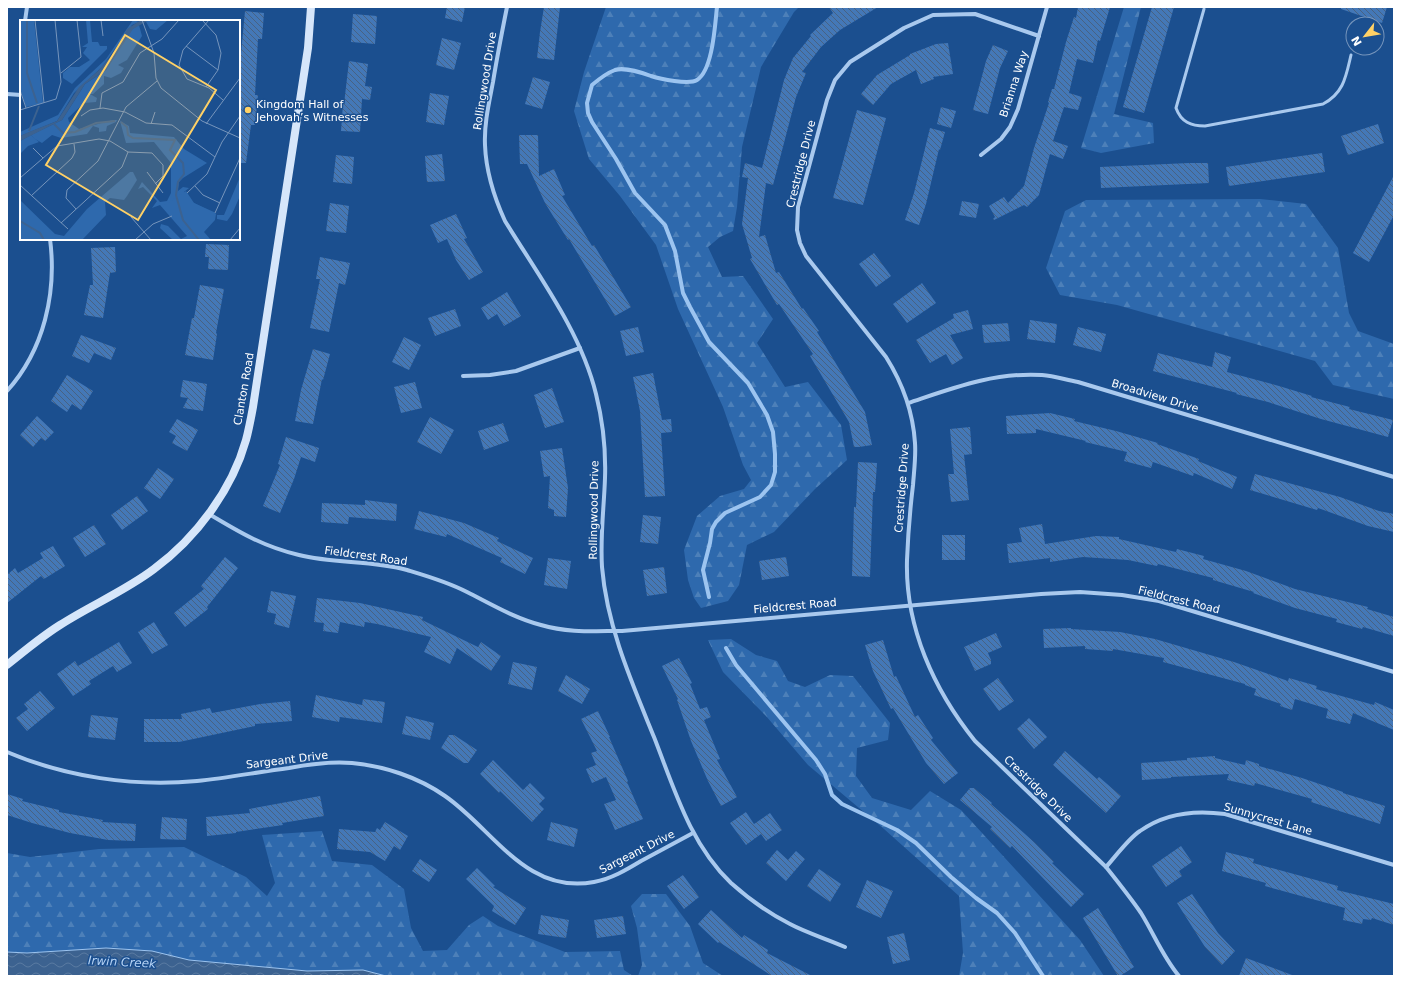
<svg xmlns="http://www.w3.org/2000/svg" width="1401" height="983" font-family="'DejaVu Sans',sans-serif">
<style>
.forest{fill:url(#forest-firs)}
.water{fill:url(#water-waves);stroke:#9cc4f0}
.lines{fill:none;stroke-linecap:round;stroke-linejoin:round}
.stream{stroke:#9cc4f0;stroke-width:4}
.building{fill:url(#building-back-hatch)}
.service{stroke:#a9c9ee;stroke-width:3}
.minor{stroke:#a9c9ee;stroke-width:4}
.secondary{stroke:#d6e6fa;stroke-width:8}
.poi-dot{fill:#ffd166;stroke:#1b4f8f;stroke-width:1.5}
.labels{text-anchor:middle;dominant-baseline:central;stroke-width:3;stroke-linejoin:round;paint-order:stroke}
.street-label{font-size:11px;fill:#fff;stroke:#1b4f8f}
.poi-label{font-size:11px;fill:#fff;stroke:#1b4f8f;text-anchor:start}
.water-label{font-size:12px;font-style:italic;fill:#b5d3f5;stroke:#1b4f8f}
.inset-river{fill:none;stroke:#3c6290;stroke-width:2}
.inset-road{fill:none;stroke:#7695bc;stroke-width:1}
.view{fill:#ffd166;fill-opacity:0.15;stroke:#ffd166;stroke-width:2}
.inset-edge{fill:none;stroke:#fff;stroke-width:2}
</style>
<defs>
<pattern id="forest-firs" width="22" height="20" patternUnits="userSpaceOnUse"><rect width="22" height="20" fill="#2e69ad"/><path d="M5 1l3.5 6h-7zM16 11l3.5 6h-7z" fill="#4d80b9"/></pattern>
<pattern id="water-waves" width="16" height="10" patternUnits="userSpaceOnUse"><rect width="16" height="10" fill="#3c6290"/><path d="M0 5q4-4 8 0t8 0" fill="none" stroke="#597aa1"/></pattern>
<pattern id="building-back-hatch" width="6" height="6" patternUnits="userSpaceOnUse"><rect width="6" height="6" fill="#4478b7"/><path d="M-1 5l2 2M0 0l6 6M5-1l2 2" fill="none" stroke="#486282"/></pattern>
</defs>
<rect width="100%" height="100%" fill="#1b4f8f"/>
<g class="forest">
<path d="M 606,7 L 799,7 L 794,12 L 761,67 L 742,147 L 737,207 L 733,231 L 720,237 L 708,247 L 722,277 L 743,276 L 773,319 L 757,343 L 785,387 L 808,382 L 841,425 L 847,460 L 815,489 L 774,532 L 747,545 L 739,585 L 728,601 L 701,608 L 694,598 L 688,580 L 684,550 L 697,516 L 720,496 L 744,489 L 751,480 L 743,465 L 723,407 L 678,309 L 656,245 L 620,196 L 589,159 L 574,111 L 584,72 Z"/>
<path d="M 1124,7 L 1141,7 L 1114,114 L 1153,123 L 1154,143 L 1101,153 L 1081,148 Z"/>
<path d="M 1260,199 L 1306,204 L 1338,248 L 1349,313 L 1358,331 L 1394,344 L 1394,399 L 1333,385 L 1315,361 L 1117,305 L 1060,295 L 1046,268 L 1065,211 L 1086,200 Z"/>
<path d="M 731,639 L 756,655 L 777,661 L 788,681 L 805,687 L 830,675 L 853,676 L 890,723 L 888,740 L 857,748 L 856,776 L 872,798 L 911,810 L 930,791 L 961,810 L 1080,940 L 1104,976 L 959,976 L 963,953 L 959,896 L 884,829 L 808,765 L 766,716 L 723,672 L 708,640 Z"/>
<path d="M 322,831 L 332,861 L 372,865 L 404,889 L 411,928 L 423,951 L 447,950 L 469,925 L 483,916 L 498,926 L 565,952 L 620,951 L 624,970 L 633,976 L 386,976 L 363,970 L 307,971 L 189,960 L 152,951 L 106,948 L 27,953 L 7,952 L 7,853 L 30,857 L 99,849 L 184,847 L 246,877 L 267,896 L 275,883 L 262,835 Z"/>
<path d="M 642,894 L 666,894 L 690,926 L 703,963 L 723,976 L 638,976 L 642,965 L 637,928 L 631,906 Z"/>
</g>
<path class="water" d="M 106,948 L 152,951 L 189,960 L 307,971 L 363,970 L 386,976 L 7,976 L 7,952 L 27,953 Z"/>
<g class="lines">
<g class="stream">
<path d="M 709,597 L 703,570 L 710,543 L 712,529 L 716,522 L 725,513 L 760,497 L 771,485 L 775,472 L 775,454 L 773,432 L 767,415 L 748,383 L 709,342 L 690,307 L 683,293 L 675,251 L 665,225 L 635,193 L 616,159 L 592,122 L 588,113 L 587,103 L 592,85 C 599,79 607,73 615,70 C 624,67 643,73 651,76 C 660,79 689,85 697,80 C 713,70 715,24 717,7"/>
<path d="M 726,648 L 736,665 L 816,760 L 825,774 L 832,795 L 842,804 L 897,830 L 916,843 L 951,877 L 976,898 L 997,913 L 1015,933 L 1043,976"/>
</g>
</g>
<g class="building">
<path d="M 447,7 L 465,7 L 462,22 L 445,18 Z"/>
<path d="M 544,7 L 560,7 L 554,60 L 537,58 L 540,32 Z"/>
<path d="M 829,7 L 878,7 L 840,30 L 821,47 L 802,72 L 806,73 L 796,97 L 773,185 L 766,183 L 759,237 L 765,235 L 776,273 L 779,272 L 802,309 L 803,308 L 819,331 L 817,332 L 865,412 L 872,445 L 859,447 L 854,447 L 849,422 L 810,356 L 813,354 L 779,304 L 777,305 L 750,259 L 752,258 L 742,224 L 748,178 L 742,177 L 745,163 L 762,168 L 784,80 L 793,58 L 811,36 L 810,35 L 833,13 Z"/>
<path d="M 1078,7 L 1110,7 L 1100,41 L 1098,40 L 1093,63 L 1077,59 L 1069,93 L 1082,97 L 1078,110 L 1064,107 L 1053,141 L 1068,146 L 1063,159 L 1050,154 L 1039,195 L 1027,207 L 1024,205 L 994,220 L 993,219 L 995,217 L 989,206 L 1004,197 L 1008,203 L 1024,186 L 1034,148 L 1049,103 L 1048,102 L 1052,89 L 1054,89 L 1066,42 L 1074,17 L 1076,18 Z"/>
<path d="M 1152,7 L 1174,7 L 1144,113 L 1123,107 Z"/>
<path d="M 1341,7 L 1387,7 L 1382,23 L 1341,9 Z"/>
<path d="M 245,11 L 264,13 L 262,39 L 258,39 L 255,95 L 258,95 L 255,125 L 251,125 L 246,163 L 239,163 L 239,54 L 241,54 Z"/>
<path d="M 353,14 L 377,16 L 375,44 L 351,42 Z"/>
<path d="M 442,38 L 461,43 L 454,70 L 436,65 Z"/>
<path d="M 948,43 L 953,74 L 933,77 L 934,79 L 921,84 L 916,70 L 891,84 L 873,105 L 861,94 L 877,75 L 910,55 L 910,54 L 936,44 Z"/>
<path d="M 993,45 L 1008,51 L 1000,68 L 988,114 L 973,110 L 986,61 Z"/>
<path d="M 349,61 L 368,64 L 365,86 L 372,87 L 370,100 L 362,99 L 360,132 L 341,131 L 343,104 L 344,104 Z"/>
<path d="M 533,77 L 550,82 L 542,109 L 525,104 Z"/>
<path d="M 430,93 L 449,96 L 444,125 L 426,122 Z"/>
<path d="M 941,107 L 956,111 L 951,128 L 937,124 Z"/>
<path d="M 857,110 L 886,118 L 863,205 L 833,198 Z"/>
<path d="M 1378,124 L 1384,143 L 1348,155 L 1341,136 Z"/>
<path d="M 930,128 L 945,132 L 940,150 L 939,149 L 926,204 L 919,225 L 905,220 L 914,193 Z"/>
<path d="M 519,135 L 538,135 L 539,176 L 554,169 L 565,195 L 562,196 L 592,246 L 594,245 L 631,307 L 615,316 L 569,239 L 568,240 L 545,203 L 527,164 L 520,164 Z"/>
<path d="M 1322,153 L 1325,172 L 1229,186 L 1226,167 Z"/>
<path d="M 442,154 L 445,181 L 427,182 L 425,156 Z"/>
<path d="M 336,155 L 354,157 L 352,184 L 333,182 Z"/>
<path d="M 1189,163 L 1208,163 L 1209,183 L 1101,188 L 1100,167 Z"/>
<path d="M 1394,175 L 1394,215 L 1369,262 L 1353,253 Z"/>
<path d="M 962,201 L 979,204 L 976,218 L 959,215 Z"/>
<path d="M 330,203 L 349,206 L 346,233 L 326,231 Z"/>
<path d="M 456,214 L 467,238 L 464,239 L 483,272 L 469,280 L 456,260 L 447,239 L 438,243 L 430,225 Z"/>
<path d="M 206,244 L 229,245 L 228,270 L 208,269 L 209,257 L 205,257 Z"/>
<path d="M 115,247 L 116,272 L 110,273 L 103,318 L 84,315 L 90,285 L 93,285 L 91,248 Z"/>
<path d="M 874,253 L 891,276 L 876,287 L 859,264 Z"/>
<path d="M 320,257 L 350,263 L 345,285 L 339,283 L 329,332 L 310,328 L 320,279 L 316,279 Z"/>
<path d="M 922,283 L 936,303 L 907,323 L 893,304 Z"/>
<path d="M 200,285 L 224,289 L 216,333 L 217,334 L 213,360 L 185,355 L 192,318 L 194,318 Z"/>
<path d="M 507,292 L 521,316 L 504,326 L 497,314 L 488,320 L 481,308 Z"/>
<path d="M 455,309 L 461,326 L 435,336 L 428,318 Z"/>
<path d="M 968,310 L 973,329 L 950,335 L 963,358 L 952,365 L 946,354 L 930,363 L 916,340 L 954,318 L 953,314 Z"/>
<path d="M 1030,320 L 1057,324 L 1055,343 L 1027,339 Z"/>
<path d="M 1008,323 L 1010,341 L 984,343 L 982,325 Z"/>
<path d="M 638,327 L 644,352 L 626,356 L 620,331 Z"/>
<path d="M 1078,327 L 1106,334 L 1101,352 L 1073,345 Z"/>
<path d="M 81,335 L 116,348 L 111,360 L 94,353 L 89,363 L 72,356 Z"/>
<path d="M 404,337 L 421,345 L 409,370 L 392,362 Z"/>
<path d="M 313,349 L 330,354 L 323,380 L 322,379 L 313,424 L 295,421 L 301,390 Z"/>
<path d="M 1215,352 L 1231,357 L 1227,372 L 1279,386 L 1312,396 L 1311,397 L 1350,407 L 1349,409 L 1393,420 L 1388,437 L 1321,419 L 1268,402 L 1236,394 L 1237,393 L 1153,371 L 1158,353 L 1212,367 Z"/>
<path d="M 653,373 L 662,420 L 671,419 L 672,432 L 661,433 L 665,496 L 645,497 L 640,411 L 633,377 Z"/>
<path d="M 67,375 L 93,391 L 81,410 L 72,404 L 67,412 L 51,401 Z"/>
<path d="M 183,380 L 207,384 L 203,411 L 183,408 L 188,398 L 180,397 Z"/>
<path d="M 415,382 L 422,408 L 401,413 L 394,387 Z"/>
<path d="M 552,388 L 564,422 L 545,428 L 534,395 Z"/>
<path d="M 1050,413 L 1075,419 L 1074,421 L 1116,431 L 1158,443 L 1157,444 L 1199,459 L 1198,461 L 1237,477 L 1232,489 L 1194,473 L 1193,476 L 1153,462 L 1151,468 L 1124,461 L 1127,452 L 1085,442 L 1086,441 L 1036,429 L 1036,433 L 1007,434 L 1006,416 Z"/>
<path d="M 37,416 L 54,432 L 45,441 L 41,438 L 33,447 L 20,435 Z"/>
<path d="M 430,417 L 454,430 L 441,454 L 417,442 Z"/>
<path d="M 177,419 L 198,430 L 187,451 L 172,443 L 176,436 L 169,432 Z"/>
<path d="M 503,423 L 509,441 L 484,450 L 478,431 Z"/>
<path d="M 970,427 L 972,454 L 964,455 L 969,500 L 951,502 L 948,474 L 954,474 L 950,429 Z"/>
<path d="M 286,437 L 319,448 L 315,462 L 301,457 L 294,479 L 280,513 L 263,506 L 280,465 L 278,464 Z"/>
<path d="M 562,448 L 568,488 L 566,517 L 554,516 L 554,510 L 548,508 L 550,476 L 544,477 L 540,451 Z"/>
<path d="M 858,462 L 877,463 L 875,492 L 873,492 L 870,577 L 852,576 L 854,507 L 856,507 Z"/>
<path d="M 158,468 L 174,479 L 160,499 L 144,488 Z"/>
<path d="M 1255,474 L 1340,497 L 1379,511 L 1394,514 L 1394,532 L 1368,526 L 1318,508 L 1317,510 L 1250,490 Z"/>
<path d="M 137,496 L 148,511 L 122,530 L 111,515 Z"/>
<path d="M 365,500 L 397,504 L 396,521 L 349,517 L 348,524 L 321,522 L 322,503 L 365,505 Z"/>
<path d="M 419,511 L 464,523 L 499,538 L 497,541 L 533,558 L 525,574 L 500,562 L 502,558 L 447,534 L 446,537 L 414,529 Z"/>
<path d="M 643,515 L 661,517 L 658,544 L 640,542 Z"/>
<path d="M 1042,524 L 1045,544 L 1096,536 L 1119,537 L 1119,539 L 1176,552 L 1177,549 L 1204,556 L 1203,559 L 1246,571 L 1295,589 L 1368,607 L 1367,609 L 1394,617 L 1394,636 L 1363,627 L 1362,629 L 1336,622 L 1337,619 L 1295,608 L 1253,593 L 1254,592 L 1213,580 L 1213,578 L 1158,564 L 1157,566 L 1128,560 L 1083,557 L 1050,562 L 1050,558 L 1009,563 L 1007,544 L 1022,542 L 1019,528 Z"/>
<path d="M 94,525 L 106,544 L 85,557 L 73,538 Z"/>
<rect x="942" y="535" width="23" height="25"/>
<path d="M 53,546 L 65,566 L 44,579 L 41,576 L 7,603 L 7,575 L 15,568 L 18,573 L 43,558 L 40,553 Z"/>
<path d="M 225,557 L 238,568 L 207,607 L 208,609 L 185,627 L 174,613 L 204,589 L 201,586 Z"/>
<path d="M 786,557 L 789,576 L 762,580 L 759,561 Z"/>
<path d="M 548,558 L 571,561 L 567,589 L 544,585 Z"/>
<path d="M 664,567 L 667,593 L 647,596 L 643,570 Z"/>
<path d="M 271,591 L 296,596 L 289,628 L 274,624 L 276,614 L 267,612 Z"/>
<path d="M 317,598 L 360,603 L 423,617 L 422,620 L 478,647 L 481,642 L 501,656 L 491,671 L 457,648 L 450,664 L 424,652 L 431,637 L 377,624 L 365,622 L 364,627 L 340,622 L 338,633 L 323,631 L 324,623 L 314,622 Z"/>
<path d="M 154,622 L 168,645 L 152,654 L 138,632 Z"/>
<path d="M 1071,628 L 1071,629 L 1120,632 L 1155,639 L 1234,662 L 1288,681 L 1289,678 L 1317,686 L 1316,689 L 1374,705 L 1375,702 L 1394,710 L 1394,730 L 1353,713 L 1350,724 L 1326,718 L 1328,709 L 1295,699 L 1292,710 L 1280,706 L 1281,704 L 1254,695 L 1256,689 L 1245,685 L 1245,684 L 1163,662 L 1164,658 L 1113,649 L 1113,651 L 1085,649 L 1085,646 L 1044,648 L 1043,629 Z"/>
<path d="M 996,633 L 1002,647 L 988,653 L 991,660 L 991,664 L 975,671 L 964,647 Z"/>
<path d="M 883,640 L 894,677 L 896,676 L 915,717 L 918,715 L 933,738 L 931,740 L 958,773 L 944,784 L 926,763 L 893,708 L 891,709 L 873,671 L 865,645 Z"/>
<path d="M 119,642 L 132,663 L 117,672 L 113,666 L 89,681 L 91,684 L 73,696 L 57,674 L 75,661 L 78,666 Z"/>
<path d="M 679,658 L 692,683 L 690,684 L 700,709 L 707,707 L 711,717 L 704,720 L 720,759 L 717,760 L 737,797 L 721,806 L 708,781 L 691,741 L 677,700 L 678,699 L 662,666 Z"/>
<path d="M 513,662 L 537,667 L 532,690 L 508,684 Z"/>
<path d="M 566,675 L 590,689 L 582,704 L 558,691 Z"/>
<path d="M 998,678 L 1014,701 L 999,711 L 983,689 Z"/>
<path d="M 40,691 L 55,708 L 27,731 L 16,718 L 28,709 L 24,704 Z"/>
<path d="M 316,695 L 362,705 L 363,699 L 385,702 L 382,723 L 340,717 L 339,722 L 312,717 Z"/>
<path d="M 290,701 L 292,721 L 255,724 L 255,726 L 179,742 L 144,742 L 144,719 L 182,719 L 181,714 L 210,708 L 212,713 L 260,704 Z"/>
<path d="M 598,711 L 610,737 L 609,737 L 628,781 L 627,782 L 643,819 L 615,830 L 604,804 L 616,800 L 606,777 L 592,783 L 586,769 L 596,765 L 591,753 L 597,751 L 581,719 Z"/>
<path d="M 91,715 L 118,718 L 115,740 L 88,737 Z"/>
<path d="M 406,716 L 434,723 L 430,740 L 402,734 Z"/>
<path d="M 1029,718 L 1047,737 L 1034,749 L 1017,729 Z"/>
<path d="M 449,735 L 454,735 L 477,750 L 468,763 L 464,763 L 441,748 Z"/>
<path d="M 1065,751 L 1097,779 L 1099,777 L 1121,796 L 1106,813 L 1053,765 Z"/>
<path d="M 1215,756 L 1215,758 L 1245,765 L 1246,760 L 1259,764 L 1259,766 L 1302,778 L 1343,792 L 1343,793 L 1385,806 L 1380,824 L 1311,802 L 1312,799 L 1255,783 L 1254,786 L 1227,780 L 1229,774 L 1171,777 L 1171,778 L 1142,780 L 1141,763 L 1187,760 L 1187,758 Z"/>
<path d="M 493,760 L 523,790 L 530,783 L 545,798 L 539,804 L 544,809 L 532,822 L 500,791 L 499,793 L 480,774 Z"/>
<path d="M 970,788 L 974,788 L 992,803 L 991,804 L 1034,842 L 1054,862 L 1052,863 L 1084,894 L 1071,907 L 1012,846 L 1010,848 L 990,829 L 992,827 L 960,800 Z"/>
<path d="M 7,794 L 23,799 L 22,801 L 59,810 L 59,812 L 103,820 L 102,822 L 136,824 L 135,841 L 108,840 L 70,833 L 32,823 L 7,815 Z"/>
<path d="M 320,796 L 324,816 L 282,823 L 283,825 L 236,832 L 236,833 L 207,836 L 206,817 L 250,813 L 249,809 Z"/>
<path d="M 746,812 L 754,824 L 770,813 L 782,830 L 766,841 L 761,834 L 746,845 L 730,823 Z"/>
<path d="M 162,817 L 187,819 L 186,840 L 160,839 Z"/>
<path d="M 385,822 L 408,836 L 400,850 L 394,846 L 385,861 L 370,852 L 337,849 L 339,829 L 375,832 L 377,828 L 380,830 Z"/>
<path d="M 551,822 L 578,829 L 574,847 L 547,840 Z"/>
<path d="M 1181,846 L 1192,862 L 1179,871 L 1182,876 L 1166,887 L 1152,866 Z"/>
<path d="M 777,850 L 788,860 L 796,851 L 805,859 L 786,881 L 766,863 Z"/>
<path d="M 1226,852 L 1254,859 L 1253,863 L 1338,886 L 1337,890 L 1394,904 L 1394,925 L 1372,918 L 1371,920 L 1363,919 L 1362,924 L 1343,920 L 1345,908 L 1265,886 L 1266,883 L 1222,871 Z"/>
<path d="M 420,859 L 437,870 L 429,882 L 412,871 Z"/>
<path d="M 477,868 L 495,886 L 493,887 L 526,908 L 515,925 L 492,911 L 494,906 L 466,879 Z"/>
<path d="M 819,869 L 841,884 L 830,902 L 807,886 Z"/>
<path d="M 683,875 L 699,897 L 684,909 L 667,886 Z"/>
<path d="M 867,880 L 893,891 L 881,918 L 856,907 Z"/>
<path d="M 1192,894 L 1218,933 L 1235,951 L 1222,965 L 1205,947 L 1177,903 Z"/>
<path d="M 1098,908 L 1134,967 L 1120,976 L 1118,976 L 1083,918 Z"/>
<path d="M 711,910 L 742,938 L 744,935 L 768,950 L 767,953 L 812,976 L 772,976 L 719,942 L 718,943 L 698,924 Z"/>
<path d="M 541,915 L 569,920 L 566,938 L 538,934 Z"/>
<path d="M 623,916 L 626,934 L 597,938 L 594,920 Z"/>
<path d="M 904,933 L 910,960 L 893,964 L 887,937 Z"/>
<path d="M 1246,958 L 1292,975 L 1291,976 L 1239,976 Z"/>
</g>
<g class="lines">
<path class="service" d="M 1204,9 L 1176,108 C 1181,122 1191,126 1205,126 L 1323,104 C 1344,93 1346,76 1351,55"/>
<g class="minor">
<path d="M 507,7 C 502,32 497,57 493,82 C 489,103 484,124 485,145 C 486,172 494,197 505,221 C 538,275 581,332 596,394 C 603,422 606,449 605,478 C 604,508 600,537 602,567 C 607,627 632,683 654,737 C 674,788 690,844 731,883 C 749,899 768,913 790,924 C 807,933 827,939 845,947"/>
<path d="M 25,21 L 27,7"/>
<path d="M 1039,36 L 975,14 L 933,15 L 904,28 L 850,62 L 835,80 L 827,100 L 798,207 L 797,230 L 800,243 L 806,256 L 886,357 C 903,384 913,412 915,443 C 916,457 914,471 913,485 C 910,510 908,535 907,560 C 905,627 934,690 975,741 L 1106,867 C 1118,882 1130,897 1141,913 C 1154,934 1163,957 1179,976"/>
<path d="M 7,94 L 21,95"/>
<path d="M 981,155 L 1001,139 L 1010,127 L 1018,109 L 1047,7"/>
<path d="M 463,376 L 490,375 L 516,371 L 580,348"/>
<path d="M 7,391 C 44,350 57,293 50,239"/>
<path d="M 908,403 C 953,388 994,372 1042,375 C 1055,376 1066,380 1078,382 L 1394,477"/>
<path d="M 209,514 C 239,532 264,547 299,555 C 334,564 372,560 407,570 C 427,576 448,582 467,592 C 491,604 514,618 541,625 C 568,633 594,631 622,631 L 1041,594 L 1080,592 L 1122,595 L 1159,601 L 1394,672"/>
<path d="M 7,752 C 66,777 133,787 197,781 C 227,778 258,772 289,768 C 310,764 330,761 352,763 C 384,766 418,777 445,796 C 493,829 526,895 594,882 C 611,879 626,870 641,861 C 658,852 676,842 693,833"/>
<path d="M 1106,867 C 1115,857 1129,838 1140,831 C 1165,813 1196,810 1225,814 L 1394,865"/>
</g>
<path class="secondary" d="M 7,665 C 24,651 41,637 60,625 C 91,605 125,591 154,569 C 196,538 232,490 246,440 C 249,429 251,418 253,407 L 308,48 L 311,7"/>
</g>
<circle class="poi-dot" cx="248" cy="110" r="4"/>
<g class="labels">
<g class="street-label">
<text transform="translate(485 81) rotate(-81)">Rollingwood Drive</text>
<text transform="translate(1014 84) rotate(-72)">Brianna Way</text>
<text transform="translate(801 164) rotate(-76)">Crestridge Drive</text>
<text transform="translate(244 389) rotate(-80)">Clanton Road</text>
<text transform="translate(1155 396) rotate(17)">Broadview Drive</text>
<text transform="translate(902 488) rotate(-86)">Crestridge Drive</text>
<text transform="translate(594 510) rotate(-89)">Rollingwood Drive</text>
<text transform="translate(366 556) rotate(8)">Fieldcrest Road</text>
<text transform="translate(1179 600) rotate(14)">Fieldcrest Road</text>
<text transform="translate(795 606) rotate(-5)">Fieldcrest Road</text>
<text transform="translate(287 760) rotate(-7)">Sargeant Drive</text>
<text transform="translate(1038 789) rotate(44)">Crestridge Drive</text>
<text transform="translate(1268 819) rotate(16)">Sunnycrest Lane</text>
<text transform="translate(637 852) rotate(-27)">Sargeant Drive</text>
</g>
<g class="poi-label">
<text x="256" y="104">Kingdom Hall of<tspan x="256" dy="13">Jehovah’s Witnesses</tspan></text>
</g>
<g class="water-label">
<text transform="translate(122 962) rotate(3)">Irwin Creek</text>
</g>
</g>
<g transform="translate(20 20)">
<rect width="220" height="220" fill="#1b4f8f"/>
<path d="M 11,115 L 19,122 L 8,126 L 0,134 L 0,121 Z" fill="#2e69ad"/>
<path d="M 66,0 L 70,0 L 72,22 L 78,22 L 80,26 L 87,26 L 87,29 L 52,64 L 43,58 L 43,53 L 50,47 L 59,47 L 70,40 L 63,33 L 67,27 L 62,27 L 68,23 ZM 113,0 L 119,2 L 112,5 L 82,47 L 54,73 L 37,101 L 0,116 L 0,112 L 38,95 L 55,68 L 86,39 ZM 125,0 L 148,0 L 136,10 L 130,9 ZM 119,5 L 122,16 L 107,40 L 98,45 L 104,48 L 101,53 L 91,58 L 84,56 L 84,64 L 73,74 L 70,74 L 77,78 L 76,82 L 64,83 L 48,98 L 49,102 L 59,109 L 93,100 L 97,100 L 96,102 L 87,106 L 86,111 L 79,112 L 79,108 L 73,106 L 67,114 L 41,118 L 32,115 L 22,123 L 15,119 L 11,115 L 42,100 L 65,64 L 86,50 L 112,9 ZM 100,101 L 109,106 L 110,113 L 154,117 L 164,129 L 187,143 L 163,158 L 159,162 L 158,171 L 163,167 L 169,168 L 164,172 L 172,182 L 196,194 L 195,200 L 184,212 L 191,220 L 153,220 L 140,208 L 141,204 L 148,206 L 161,219 L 167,216 L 140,185 L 132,188 L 137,181 L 123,167 L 118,169 L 122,162 L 140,182 L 147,181 L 151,173 L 151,143 L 134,122 L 106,123 ZM 110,152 L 113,152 L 117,160 L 107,176 L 104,180 L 90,178 L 85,182 L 86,195 L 62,220 L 0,220 L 0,180 L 35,214 L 44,216 L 67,189 ZM 220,157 L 220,176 L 212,194 L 207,201 L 197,199 L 197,195 L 204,195 Z" fill="#2e69ad"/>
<path d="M 0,0 L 14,0 L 23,83 L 6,87 L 0,69 ZM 166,171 L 174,183 L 196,193 L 172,218 L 143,186 Z" fill="#2e69ad"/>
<path d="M 121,0 L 129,0 L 113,9 L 86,50 L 65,64 L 42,100 L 0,121 L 0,116 L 9,112 L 37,101 L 59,67 L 78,51 L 97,29 L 107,9 Z" fill="#3c6290"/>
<path class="inset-river" d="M 7,0 L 7,53 L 17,83M 101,102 L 107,107 L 108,115 L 113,118 L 155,120 L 150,130 L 163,143 L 164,154 L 158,162 L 156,175 L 163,200 L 179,220M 34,104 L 43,113 L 55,112 L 76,103 L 95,101M 9,111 L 19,86M 0,201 L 20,213 L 24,220"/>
<path class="inset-road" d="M 15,0 L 24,83M 81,0 L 83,16M 122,0 L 134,33 L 136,58 L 141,68 L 182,101 L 220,118M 182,0 L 196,15 L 201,33 L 198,50 L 186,67M 189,0 L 163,30 L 159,45 L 167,59 L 189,68 L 203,80M 166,26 L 198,50M 41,53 L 61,37 L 57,0M 0,70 L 6,88M 80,88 L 82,73 L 103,62 L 120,33 L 142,19 L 159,0M 0,90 L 36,79 L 41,62 L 35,0M 61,96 L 70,90 L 83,88 L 105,92 L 126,103 L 152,105 L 195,137M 131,104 L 135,92M 186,104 L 220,58M 13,128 L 23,138M 127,152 L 143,173M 0,158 L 37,126 L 79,119 L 90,121 L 108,132 L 132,133 L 143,145 L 143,156 L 135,164M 0,165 L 48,209M 175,166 L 183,175 L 200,183M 167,173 L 187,154 L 202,122 L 220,96M 11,176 L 52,138 L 55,132 L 54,124M 56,189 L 46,178 L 47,170 L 78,141 L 106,87 L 137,61M 195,193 L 220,138M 111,197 L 131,220M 41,203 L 102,147 L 108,132M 115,220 L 133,204 L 152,196M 210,220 L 220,208"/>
<path class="view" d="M 105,15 L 196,70 L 118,200 L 26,145 Z"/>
<rect width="220" height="220" class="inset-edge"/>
</g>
<rect width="1401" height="983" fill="none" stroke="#ffffff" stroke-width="16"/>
<g transform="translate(1365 36) rotate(239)"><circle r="19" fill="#1b4f8f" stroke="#7695bc"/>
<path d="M0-3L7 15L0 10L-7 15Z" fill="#ffd166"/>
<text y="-6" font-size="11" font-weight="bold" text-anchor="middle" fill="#ffffff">N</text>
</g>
</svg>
